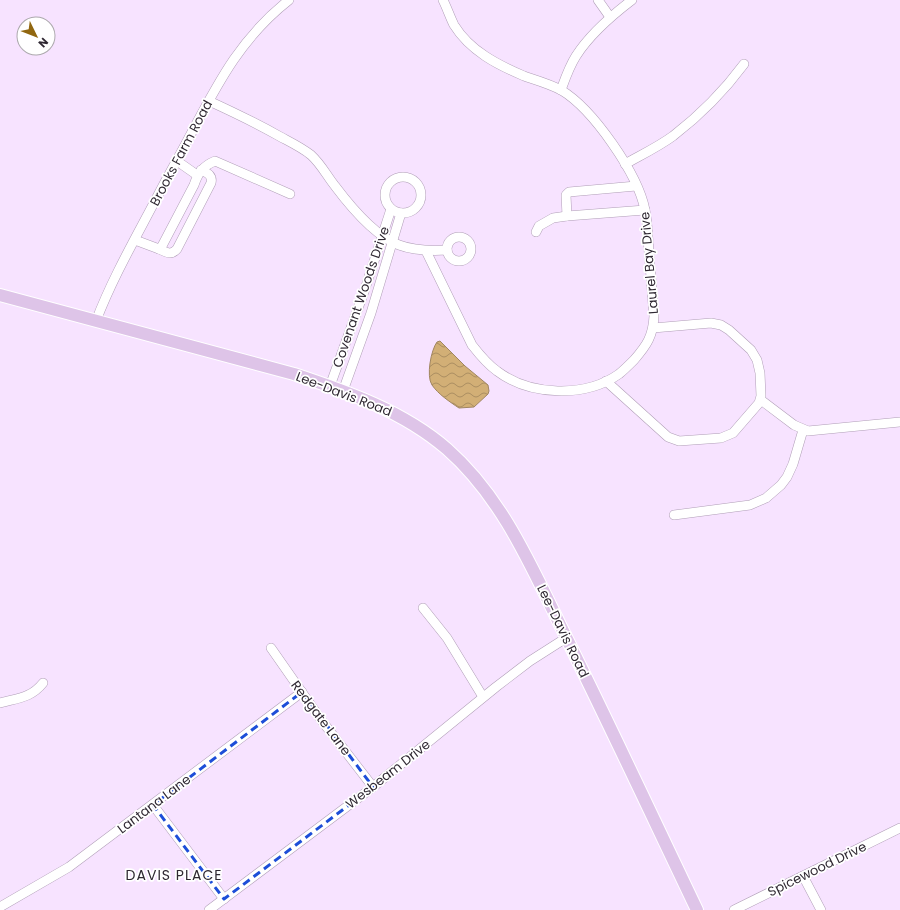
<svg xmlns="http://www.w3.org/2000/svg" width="900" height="910" font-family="Poppins,sans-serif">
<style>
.water{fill:url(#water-waves);stroke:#a18662}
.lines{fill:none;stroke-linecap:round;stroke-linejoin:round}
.minor-casing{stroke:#b09eb7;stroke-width:10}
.major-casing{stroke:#fff;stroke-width:14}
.minor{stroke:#fff;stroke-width:9}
.major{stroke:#dec4e8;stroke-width:12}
.marked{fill:none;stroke:#1d4ed8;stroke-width:3;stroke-dasharray:8 5;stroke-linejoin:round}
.labels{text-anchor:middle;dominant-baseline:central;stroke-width:3.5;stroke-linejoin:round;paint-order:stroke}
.street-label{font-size:13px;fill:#2f2832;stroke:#fff}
.neighbourhood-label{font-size:14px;letter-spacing:1px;fill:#2f2832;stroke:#fff}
</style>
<defs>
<pattern id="water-waves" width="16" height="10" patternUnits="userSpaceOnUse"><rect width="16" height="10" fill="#d2af76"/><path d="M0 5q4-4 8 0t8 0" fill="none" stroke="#ab8e61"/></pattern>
</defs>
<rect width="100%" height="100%" fill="#f7e3ff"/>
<path class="water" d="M 440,341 L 465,366 L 488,385 L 489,391 L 488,394 L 474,407 L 459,408 C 450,402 438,394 432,385 C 426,376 431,350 437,342 Z"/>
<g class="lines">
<defs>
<g id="minor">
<path d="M 598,0 L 610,17"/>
<path d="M 561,90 C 565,79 569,67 576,56 C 590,34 611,16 632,0"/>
<path d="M 209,101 C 233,112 256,123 279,136 C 290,142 301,147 311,155 C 321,164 327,176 335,186 C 350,206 375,236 399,245 C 415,251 431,251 447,250"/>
<path d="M 177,161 L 197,175"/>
<path d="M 625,164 C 641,155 658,147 673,136 C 699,116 724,91 744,64"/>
<circle cx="403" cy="195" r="18"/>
<path d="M 567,216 L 566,195 L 569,192 L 636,186"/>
<path d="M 536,232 L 539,226 L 553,218 L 567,216 L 645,210"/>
<circle cx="459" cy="249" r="12"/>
<path d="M 135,240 L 159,249 L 162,246 L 194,185 C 198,173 203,166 215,161 L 290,194"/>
<path d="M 159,249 C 166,252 171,256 177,249 L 211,183 C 213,175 207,173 201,170"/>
<path d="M 426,251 L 472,345 C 479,354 487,364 497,371 C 530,396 585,398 619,374 C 624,370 629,365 634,360 C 647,345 653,336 654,316 C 652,295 651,274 649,253 C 648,239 648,224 645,210 C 638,174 593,109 561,90 C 550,84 536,80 524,76 C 498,65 470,51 454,25 C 450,17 447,8 443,0"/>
<path d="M 96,321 C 112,279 135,239 156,199 C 168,176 181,153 193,130 C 220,79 243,36 289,0"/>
<path d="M 606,381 L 668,437 L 679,441 L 721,438 L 733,433 L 759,403 L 761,396 L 760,373 L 757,360 L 751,350 L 729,330 L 721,325 L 711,323 L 653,328"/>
<path d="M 330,386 L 365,289 L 391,209"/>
<path d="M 343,391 L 371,313 L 401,213"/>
<path d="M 761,400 L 794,425 L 808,431 L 900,422"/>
<path d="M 674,515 L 750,505 L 766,498 L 781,485 L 787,477 L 793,464 L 803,430"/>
<path d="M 423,608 L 447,638 L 483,697"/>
<path d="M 271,648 L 322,721 L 373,787"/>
<path d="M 0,703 C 18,698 31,698 43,683"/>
<path d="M 153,805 L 224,899"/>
<path d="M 803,876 L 821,910"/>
<path d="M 0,907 L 69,867 L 302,692"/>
<path d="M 209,910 L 373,787 L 496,687 L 530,661 L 566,638"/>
<path d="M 734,910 L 900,828"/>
</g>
<path id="major" d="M 0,295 L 294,374 C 348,392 403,411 447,449 C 505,500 534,573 568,641 C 612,730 654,820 697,910"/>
</defs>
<use href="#minor" class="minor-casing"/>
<use href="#major" class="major-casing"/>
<use href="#minor" class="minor"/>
<use href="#major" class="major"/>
</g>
<path class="marked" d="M 302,692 L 373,787 L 224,899 L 153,805 Z"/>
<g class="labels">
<g class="street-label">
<text transform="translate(181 153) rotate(-62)">Brooks Farm Road</text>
<text transform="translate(649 263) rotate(-95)">Laurel Bay Drive</text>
<text transform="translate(361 297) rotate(-71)">Covenant Woods Drive</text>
<text transform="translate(344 394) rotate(21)">Lee-Davis Road</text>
<text transform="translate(563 631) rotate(64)">Lee-Davis Road</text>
<text transform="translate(321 718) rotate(53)">Redgate Lane</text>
<text transform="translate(388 774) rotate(-38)">Wesbeam Drive</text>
<text transform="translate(154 804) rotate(-37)">Lantana Lane</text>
<text transform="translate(817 869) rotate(-26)">Spicewood Drive</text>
</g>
<g class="neighbourhood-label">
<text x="174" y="875">DAVIS PLACE</text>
</g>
</g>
<g transform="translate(36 36) rotate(133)"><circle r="19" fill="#ffffff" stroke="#aca9ad"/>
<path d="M0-3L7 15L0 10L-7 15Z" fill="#916710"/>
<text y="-6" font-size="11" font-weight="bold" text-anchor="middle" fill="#2f2832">N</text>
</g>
</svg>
